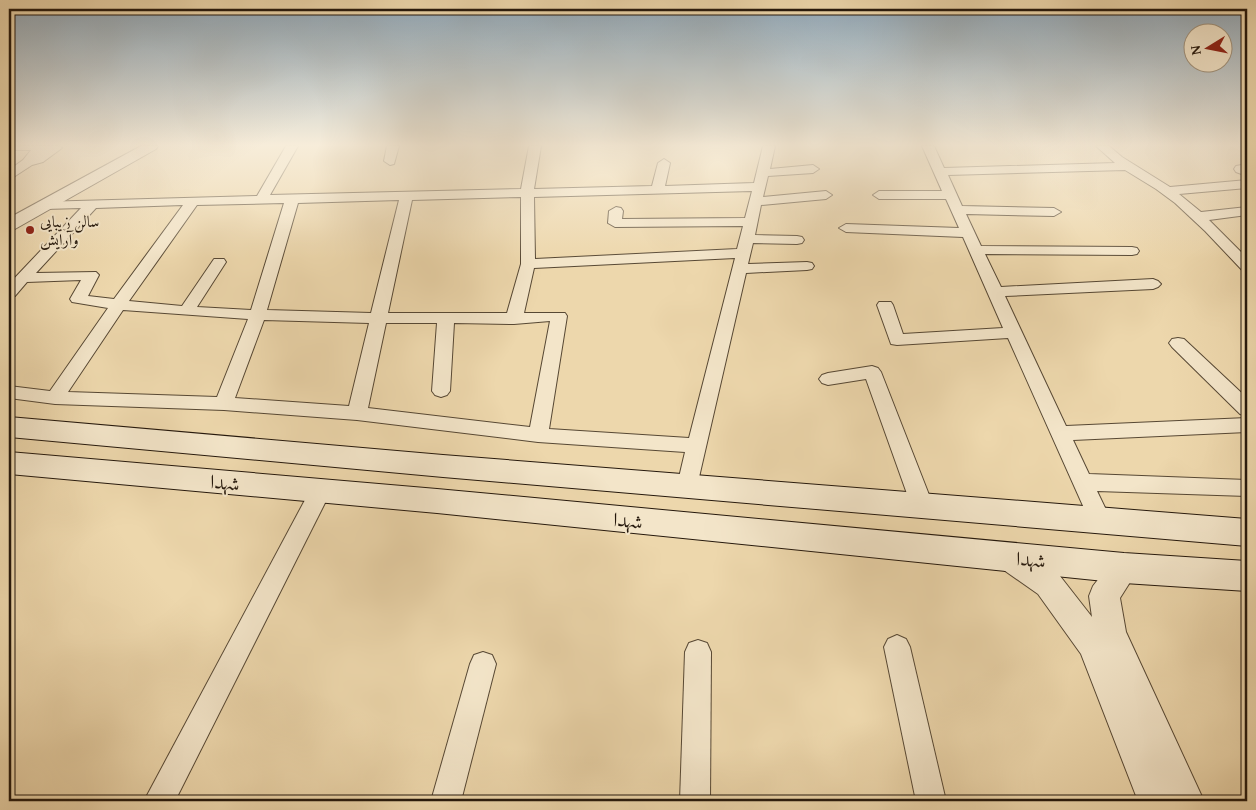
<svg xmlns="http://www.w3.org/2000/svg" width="1256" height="810" font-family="'Gentium Book Plus',Amiri,serif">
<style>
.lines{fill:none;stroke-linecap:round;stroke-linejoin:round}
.minor-casing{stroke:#574834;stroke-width:2}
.tertiary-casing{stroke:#574834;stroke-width:2}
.secondary-casing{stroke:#25180c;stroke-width:2}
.minor{fill:#f3e5c9;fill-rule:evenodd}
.tertiary{fill:#f3e5c9;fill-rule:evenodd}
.secondary{fill:#f3e5c9;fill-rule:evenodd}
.poi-dot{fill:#8f2418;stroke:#f3e5c9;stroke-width:2}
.labels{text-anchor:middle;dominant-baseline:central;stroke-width:4;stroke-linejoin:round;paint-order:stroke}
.far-poi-label{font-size:16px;fill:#25180c;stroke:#f3e5c9;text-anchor:start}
.street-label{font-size:20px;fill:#25180c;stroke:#f3e5c9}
</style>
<rect width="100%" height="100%" fill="#edd7ac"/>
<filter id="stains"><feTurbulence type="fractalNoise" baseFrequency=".004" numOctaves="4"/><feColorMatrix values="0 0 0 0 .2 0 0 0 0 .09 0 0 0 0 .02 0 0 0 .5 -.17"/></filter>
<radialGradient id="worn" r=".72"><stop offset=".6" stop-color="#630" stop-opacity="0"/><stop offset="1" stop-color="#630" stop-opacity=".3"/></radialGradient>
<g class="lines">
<defs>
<g id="minor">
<path d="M 9,146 L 60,146 L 62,148 L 43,162 L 32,165 L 9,180 L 9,170 L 23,160 L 31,150 L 9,150 Z"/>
<path d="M 286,146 L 298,146 L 270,195 L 521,189 L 529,146 L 541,146 L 534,189 L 652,186 L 658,163 L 664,159 L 670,163 L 665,186 L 754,183 L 763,146 L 775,146 L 770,169 L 813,165 L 819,169 L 813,173 L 768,176 L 763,197 L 826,191 L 832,195 L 826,199 L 761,205 L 755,235 L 797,236 L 802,237 L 804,240 L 802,243 L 797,244 L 753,243 L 748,264 L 807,262 L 812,263 L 814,266 L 812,269 L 807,270 L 746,273 L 697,486 L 694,492 L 687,494 L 680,492 L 677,486 L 685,452 L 538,442 L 357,420 L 224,410 L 55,404 L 9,398 L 9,386 L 50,391 L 108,308 L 72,302 L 70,299 L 81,280 L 27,282 L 15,296 L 9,298 L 9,284 L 81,208 L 45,209 L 40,208 L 38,205 L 40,202 L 257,196 ZM 752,191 L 745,218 L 622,219 L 623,211 L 621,208 L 616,207 L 609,211 L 608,223 L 615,227 L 743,226 L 737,249 L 535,259 L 534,197 ZM 521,197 L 521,264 L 507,313 L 388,313 L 412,200 ZM 399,200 L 371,313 L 267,310 L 298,203 ZM 284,203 L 251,310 L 197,307 L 226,262 L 224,259 L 214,259 L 182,306 L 129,301 L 197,205 ZM 183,205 L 114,299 L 88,296 L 99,275 L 96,272 L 36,273 L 96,208 ZM 735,258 L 689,438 L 549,429 L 567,316 L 565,313 L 524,313 L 534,268 ZM 123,310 L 248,319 L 217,397 L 68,392 ZM 264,320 L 369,323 L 349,406 L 235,398 ZM 550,321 L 530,427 L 368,408 L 386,323 L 437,323 L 432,391 L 435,395 L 441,397 L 447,395 L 450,391 L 454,323 L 514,324 Z"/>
<path d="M 387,146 L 399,146 L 394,164 L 390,165 L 384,161 Z"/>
<path d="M 922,146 L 934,146 L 944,168 L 1115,163 L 1096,146 L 1109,146 L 1122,157 L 1170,187 L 1247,180 L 1247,188 L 1179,194 L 1201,212 L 1247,207 L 1247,215 L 1209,220 L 1247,258 L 1247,271 L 1242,270 L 1205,231 L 1175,203 L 1156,189 L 1125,170 L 948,175 L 962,206 L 1054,208 L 1061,212 L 1054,216 L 966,214 L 981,246 L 1132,247 L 1137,248 L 1139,251 L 1137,254 L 1132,255 L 985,254 L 1001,287 L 1153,279 L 1158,281 L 1161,284 L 1158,287 L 1153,289 L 1005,296 L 1066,426 L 1247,418 L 1247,432 L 1073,440 L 1089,474 L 1247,480 L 1247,496 L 1097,491 L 1111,520 L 1108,526 L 1100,529 L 1092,526 L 1008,338 L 897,345 L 891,344 L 877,305 L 879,302 L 891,302 L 893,305 L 903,334 L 1003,328 L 963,237 L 846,232 L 839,228 L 846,224 L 959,228 L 946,199 L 879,199 L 873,195 L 879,191 L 942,191 Z"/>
<path d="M 1247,164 L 1247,176 L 1236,172 L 1234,169 L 1236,166 Z"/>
<path d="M 1178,338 L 1184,339 L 1247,398 L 1247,416 L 1240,414 L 1172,347 L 1169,343 L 1172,339 Z"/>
<path d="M 872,366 L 878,368 L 881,372 L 933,505 L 930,511 L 922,514 L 914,511 L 911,505 L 866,379 L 828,385 L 822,383 L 819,379 L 822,375 L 828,373 Z"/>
<path d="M 320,483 L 327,485 L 331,491 L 175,801 L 144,801 L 313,485 Z"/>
<path d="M 897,635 L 906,639 L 910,647 L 946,801 L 916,801 L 884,647 L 888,639 Z"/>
<path d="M 698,640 L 707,643 L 711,652 L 710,801 L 680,801 L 685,652 L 689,643 Z"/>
<path d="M 483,652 L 492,655 L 496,664 L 461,801 L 431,801 L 470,664 L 474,655 Z"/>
</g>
<g id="tertiary">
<path d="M 141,146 L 158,146 L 156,149 L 15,229 L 9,230 L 9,218 Z"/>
<path d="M 1008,545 L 1018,548 L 1060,576 L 1092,617 L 1089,596 L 1093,586 L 1114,559 L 1124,555 L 1134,559 L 1139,568 L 1120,598 L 1126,632 L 1204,801 L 1138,801 L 1081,654 L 1038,594 L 998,566 L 993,557 L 998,548 Z"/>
</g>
<g id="secondary">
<path d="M 9,417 L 443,455 L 1247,519 L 1247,546 L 443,477 L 9,437 Z"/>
<path d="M 9,452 L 437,489 L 1124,553 L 1247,561 L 1247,591 L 1124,583 L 437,513 L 9,474 Z"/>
</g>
</defs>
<use href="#minor" class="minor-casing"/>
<use href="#tertiary" class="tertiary-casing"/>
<use href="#secondary" class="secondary-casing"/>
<use href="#minor" class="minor"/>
<use href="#tertiary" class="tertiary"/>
<use href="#secondary" class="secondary"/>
</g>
<linearGradient id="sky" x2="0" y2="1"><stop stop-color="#8fa8ba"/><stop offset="0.56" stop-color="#f7edda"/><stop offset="1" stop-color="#f7edda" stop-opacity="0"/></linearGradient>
<rect width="1256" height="259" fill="url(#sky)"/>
<circle class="poi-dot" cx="30" cy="230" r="5"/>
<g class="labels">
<g class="far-poi-label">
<text x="40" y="221">سالن زیبایی<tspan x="40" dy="18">وآرایش</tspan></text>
</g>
<g class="street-label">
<text transform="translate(225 482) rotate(5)">شهدا</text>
<text transform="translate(628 520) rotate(6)">شهدا</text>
<text transform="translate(1031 559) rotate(5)">شهدا</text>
</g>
</g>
<rect width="1256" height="810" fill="none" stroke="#edd7ac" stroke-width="30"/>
<rect x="10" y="10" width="1236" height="790" fill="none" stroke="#25180c" stroke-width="2.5"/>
<rect x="15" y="15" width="1226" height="780" fill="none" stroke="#25180c"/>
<g transform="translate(1208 48) rotate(260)"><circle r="24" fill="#f3e5c9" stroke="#a1937d"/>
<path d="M0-4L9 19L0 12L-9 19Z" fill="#8f2418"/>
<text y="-8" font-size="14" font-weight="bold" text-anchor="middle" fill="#25180c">N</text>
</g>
<rect width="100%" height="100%" filter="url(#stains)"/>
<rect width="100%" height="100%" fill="url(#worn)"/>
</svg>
